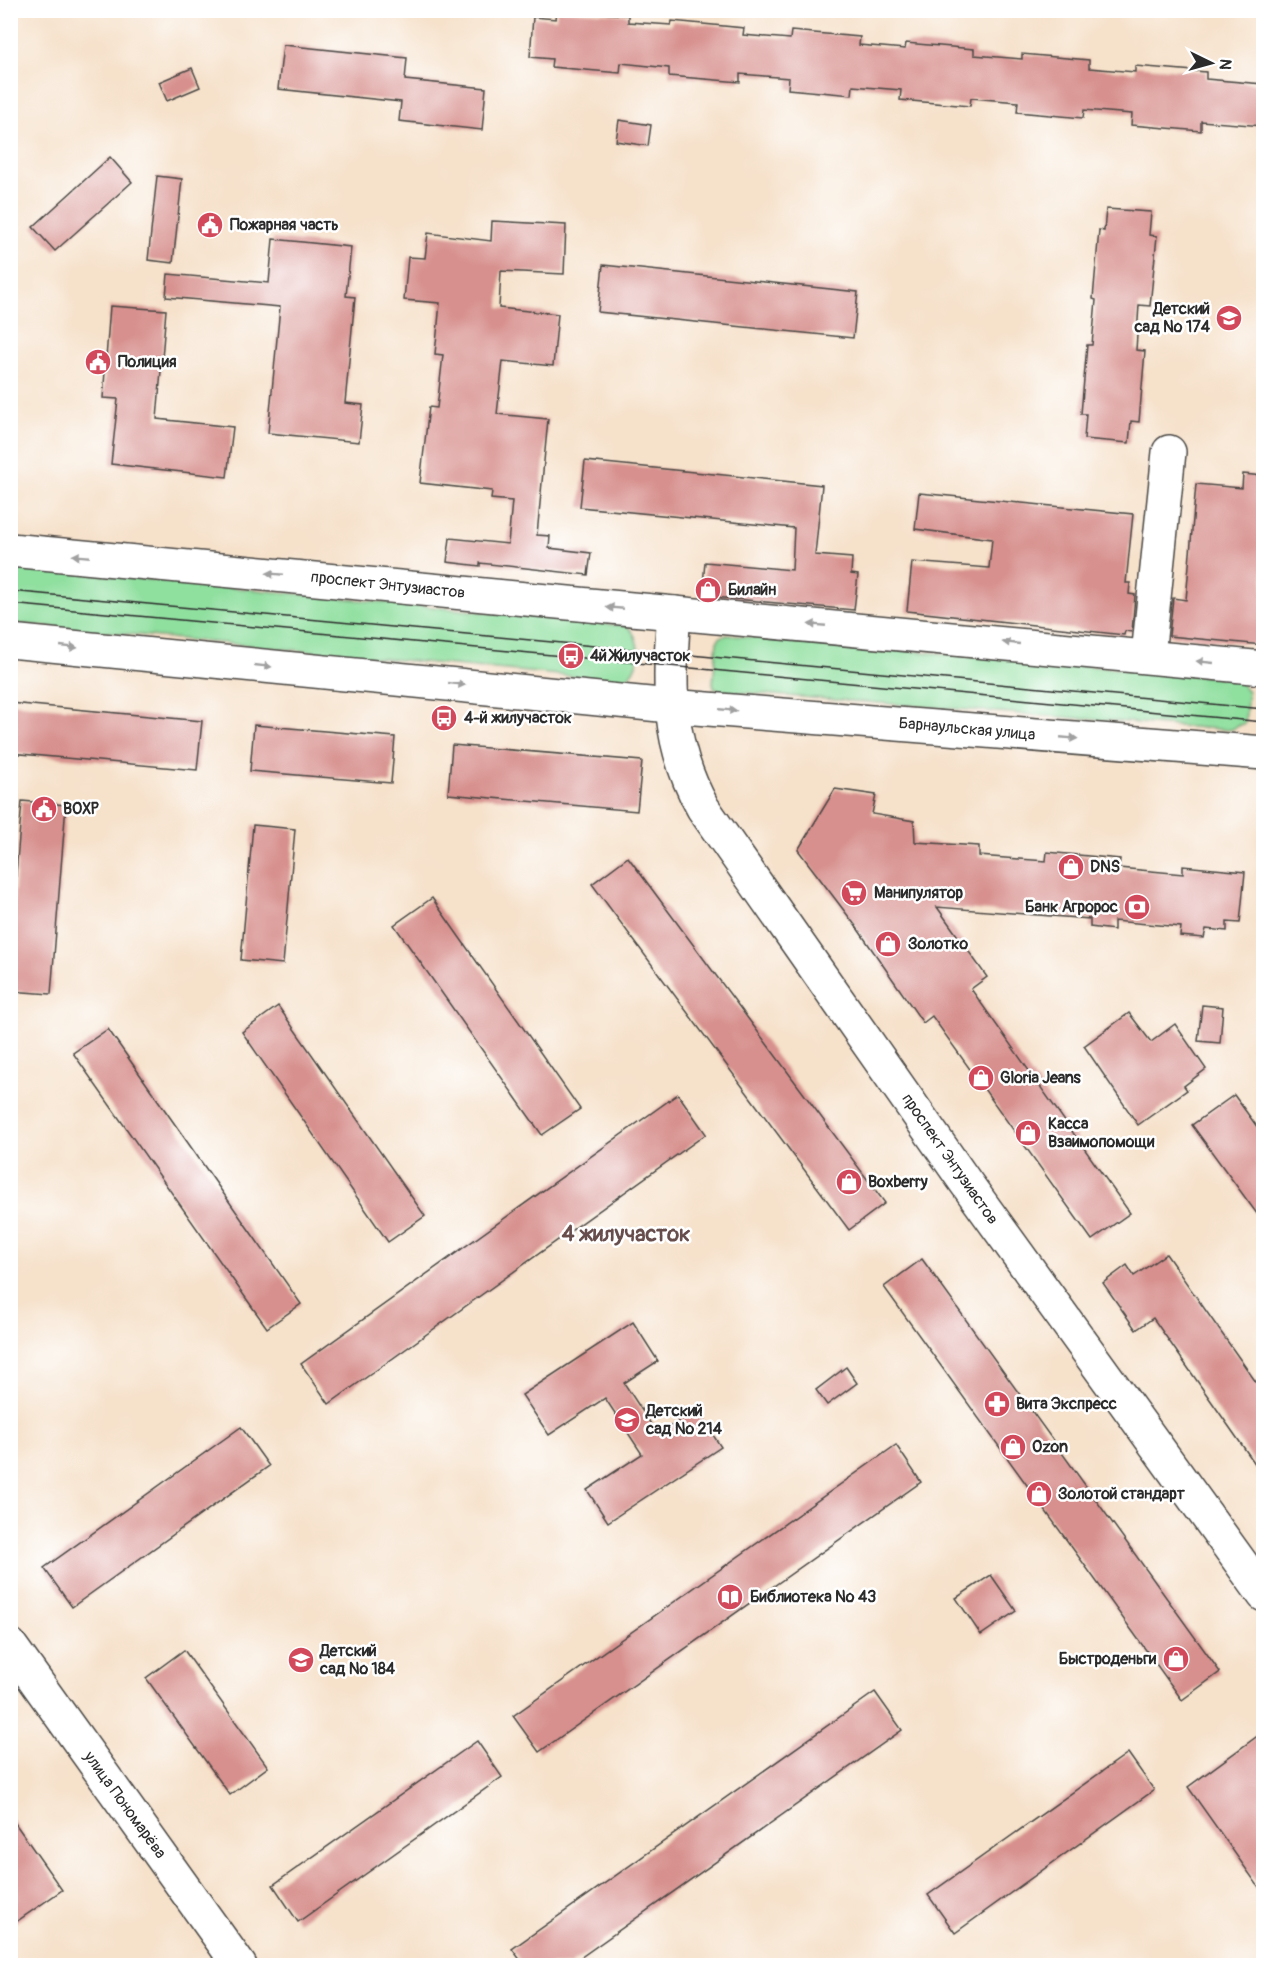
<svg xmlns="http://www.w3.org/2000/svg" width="1274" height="1976" font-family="Pangolin,sans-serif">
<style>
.green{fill:#8fdf9f;stroke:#5d8565;stroke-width:1.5}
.building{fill:#d7908d}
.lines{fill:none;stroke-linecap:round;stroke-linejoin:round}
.minor-casing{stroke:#494643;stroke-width:36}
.major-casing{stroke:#494643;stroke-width:36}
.minor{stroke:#fff;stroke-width:33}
.major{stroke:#fff;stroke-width:33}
.tram{stroke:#2b2b2b;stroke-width:1.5}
.oneway{fill:#a0a0a0}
.labels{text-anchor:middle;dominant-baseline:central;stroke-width:5;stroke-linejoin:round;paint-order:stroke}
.poi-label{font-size:16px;font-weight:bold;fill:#2b2b2b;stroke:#fff;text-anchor:start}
.street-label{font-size:16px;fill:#2b2b2b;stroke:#fff}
.district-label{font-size:22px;font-weight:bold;fill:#674e4d;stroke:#fff}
</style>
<rect width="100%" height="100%" fill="#fff"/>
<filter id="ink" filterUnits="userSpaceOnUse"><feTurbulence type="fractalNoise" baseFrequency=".0167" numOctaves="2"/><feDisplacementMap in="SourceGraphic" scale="12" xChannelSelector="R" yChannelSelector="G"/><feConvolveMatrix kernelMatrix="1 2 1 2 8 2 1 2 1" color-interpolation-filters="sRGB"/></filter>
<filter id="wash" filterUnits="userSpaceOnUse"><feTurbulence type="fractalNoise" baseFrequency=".008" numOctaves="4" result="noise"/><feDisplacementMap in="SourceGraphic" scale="24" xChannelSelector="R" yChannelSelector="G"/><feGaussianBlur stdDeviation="1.35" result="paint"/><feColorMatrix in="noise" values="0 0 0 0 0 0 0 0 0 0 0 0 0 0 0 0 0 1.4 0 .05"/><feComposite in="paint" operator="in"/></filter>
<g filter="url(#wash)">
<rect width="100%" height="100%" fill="#f6e1ca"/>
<g class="green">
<path d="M 10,566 L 627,626 C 643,639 642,671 622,681 L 11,623 Z"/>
<path d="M 727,635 L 1236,679 L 1248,691 L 1245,723 L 1230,730 L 721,691 L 714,688 L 713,683 L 717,642 L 720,637 Z"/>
</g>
<g id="blocks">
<g class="building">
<path d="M 557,10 L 628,15 L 628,22 L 671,25 L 672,21 L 744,28 L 743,35 L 790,39 L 791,31 L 860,37 L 859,45 L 905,49 L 906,43 L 974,49 L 974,55 L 1022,59 L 1022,54 L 1089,60 L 1089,68 L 1135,72 L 1135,66 L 1206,72 L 1206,79 L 1263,84 L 1263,126 L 1201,121 L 1201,131 L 1131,125 L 1132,114 L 1084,110 L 1083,118 L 1017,112 L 1018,102 L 971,98 L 970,106 L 900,100 L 901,90 L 853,86 L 852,95 L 788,89 L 789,78 L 740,74 L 740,82 L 669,76 L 669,68 L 621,63 L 620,73 L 551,67 L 552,59 L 530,57 L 533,17 L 556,19 Z"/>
<path d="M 283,45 L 407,58 L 405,80 L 486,88 L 482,130 L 399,121 L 401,102 L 278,89 Z"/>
<path d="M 192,68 L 200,87 L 167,101 L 159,82 Z"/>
<path d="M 619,120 L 651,125 L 648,146 L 616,141 Z"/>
<path d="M 110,157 L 132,182 L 55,251 L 33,227 Z"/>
<path d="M 157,176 L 182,179 L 173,263 L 148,260 Z"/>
<path d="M 1106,209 L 1151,212 L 1149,235 L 1157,236 L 1150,306 L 1139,305 L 1136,350 L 1145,351 L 1139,422 L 1131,421 L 1129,443 L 1084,439 L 1086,414 L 1081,414 L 1087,345 L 1092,345 L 1096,300 L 1093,299 L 1099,230 L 1104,231 Z"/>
<path d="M 492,221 L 566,225 L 564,274 L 501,271 L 499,308 L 558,314 L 553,366 L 503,361 L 497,414 L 548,419 L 537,535 L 550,536 L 549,548 L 591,553 L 588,575 L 480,563 L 480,566 L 447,562 L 450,538 L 508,544 L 512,501 L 491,499 L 492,491 L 420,483 L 429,407 L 437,408 L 443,355 L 435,354 L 440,303 L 404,300 L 408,257 L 425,258 L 428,233 L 491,241 Z"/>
<path d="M 273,239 L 351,247 L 346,296 L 355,297 L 345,403 L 363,405 L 359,442 L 268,433 L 280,307 L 166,297 L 168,274 L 269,283 Z"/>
<path d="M 603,265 L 858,292 L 853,338 L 598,312 Z"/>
<path d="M 110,306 L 166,310 L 157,419 L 233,427 L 227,477 L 111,464 L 118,399 L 103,398 Z"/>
<path d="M 585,461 L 822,485 L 815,555 L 852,558 L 851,574 L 858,575 L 854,610 L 702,596 L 705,562 L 792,570 L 794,528 L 580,507 Z"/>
<path d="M 1243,474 L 1263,476 L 1263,645 L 1169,636 L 1173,598 L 1186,600 L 1196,484 L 1242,488 Z"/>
<path d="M 919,493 L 1133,514 L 1126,583 L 1130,583 L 1129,594 L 1135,595 L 1132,632 L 1125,631 L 1124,635 L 907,611 L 912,562 L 989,568 L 992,539 L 915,529 Z"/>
<path d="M 10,703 L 202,721 L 197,770 L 10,753 Z"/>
<path d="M 254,725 L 395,737 L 391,783 L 250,771 Z"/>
<path d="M 452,745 L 642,761 L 637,811 L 448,794 Z"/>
<path d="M 835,789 L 876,795 L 872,814 L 914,821 L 915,842 L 979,846 L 979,856 L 1046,861 L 1047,852 L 1120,859 L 1119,868 L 1183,874 L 1183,866 L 1245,872 L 1240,923 L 1227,922 L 1227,931 L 1206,929 L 1204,938 L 1180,936 L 1181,927 L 1114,921 L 1114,930 L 1090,927 L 1090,919 L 937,907 L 987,977 L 971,989 L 1130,1213 L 1092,1240 L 932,1016 L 923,1023 L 855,925 L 798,850 Z"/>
<path d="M 22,801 L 66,805 L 51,994 L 10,991 L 10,946 Z"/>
<path d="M 253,825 L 295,829 L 283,964 L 241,960 Z"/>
<path d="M 628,857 L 885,1203 L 849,1230 L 592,884 Z"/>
<path d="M 432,898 L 580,1109 L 542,1135 L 394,925 Z"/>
<path d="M 1202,1005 L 1223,1007 L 1220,1043 L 1198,1041 Z"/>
<path d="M 278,1006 L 425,1216 L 388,1242 L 242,1032 Z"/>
<path d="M 1129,1013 L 1151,1042 L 1175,1024 L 1206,1069 L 1184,1086 L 1187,1090 L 1138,1125 L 1084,1046 Z"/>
<path d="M 108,1029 L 301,1304 L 267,1328 L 73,1053 Z"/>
<path d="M 678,1094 L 706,1134 L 329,1404 L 301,1364 Z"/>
<path d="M 1234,1095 L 1263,1135 L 1263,1222 L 1192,1125 Z"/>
<path d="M 1166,1254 L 1263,1392 L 1263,1475 L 1153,1318 L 1136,1330 L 1103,1283 L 1127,1265 L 1134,1276 Z"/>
<path d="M 922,1259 L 1220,1672 L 1182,1700 L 884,1287 Z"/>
<path d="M 633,1322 L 658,1361 L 624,1383 L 658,1435 L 696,1409 L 721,1447 L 608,1522 L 587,1490 L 642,1454 L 605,1398 L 549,1435 L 522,1395 Z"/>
<path d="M 846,1367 L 857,1383 L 827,1405 L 816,1390 Z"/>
<path d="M 241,1427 L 269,1466 L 72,1607 L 44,1568 Z"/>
<path d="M 896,1445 L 921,1482 L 539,1752 L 513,1716 Z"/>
<path d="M 991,1575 L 1016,1611 L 981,1635 L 956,1598 Z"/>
<path d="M 184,1650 L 268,1767 L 230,1795 L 146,1678 Z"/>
<path d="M 875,1692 L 902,1730 L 570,1965 L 524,1965 L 512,1949 Z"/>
<path d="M 1263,1732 L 1263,1893 L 1188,1787 Z"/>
<path d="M 477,1741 L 502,1777 L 298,1922 L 273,1885 Z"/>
<path d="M 1128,1753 L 1154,1790 L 955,1933 L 928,1895 Z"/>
<path d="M 10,1816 L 62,1890 L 10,1926 Z"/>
</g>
</g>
</g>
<g filter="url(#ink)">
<use href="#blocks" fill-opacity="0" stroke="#494643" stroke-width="1.5"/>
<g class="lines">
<defs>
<g id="minor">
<path d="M 674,613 L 1264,668"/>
<path d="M 1148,656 L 1169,452"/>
<path d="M 670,706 L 1264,753"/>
<path d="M 10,1645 L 240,1966"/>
</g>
<g id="major">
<path d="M 10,550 L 674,613 C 668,684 667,744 703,808 L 964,1180 L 1264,1595"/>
<path d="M 10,641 L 670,706"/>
</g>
</defs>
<use href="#minor" class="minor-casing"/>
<use href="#major" class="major-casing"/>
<use href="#minor" class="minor"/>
<use href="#major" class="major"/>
<g class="tram">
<path d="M 10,591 L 1264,709"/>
<path d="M 10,604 L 1264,722"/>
</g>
</g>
<defs><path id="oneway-solid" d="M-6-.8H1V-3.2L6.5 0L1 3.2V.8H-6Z" transform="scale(1.5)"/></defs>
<g class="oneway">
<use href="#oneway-solid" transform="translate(81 556) rotate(-175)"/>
<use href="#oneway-solid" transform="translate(275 574) rotate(-175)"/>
<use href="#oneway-solid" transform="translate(615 608) rotate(-175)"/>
<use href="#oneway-solid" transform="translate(817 625) rotate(-175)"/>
<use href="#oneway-solid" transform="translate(1011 643) rotate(-174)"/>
<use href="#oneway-solid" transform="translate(69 647) rotate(6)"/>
<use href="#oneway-solid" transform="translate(1205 662) rotate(-174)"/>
<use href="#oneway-solid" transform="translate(263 666) rotate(6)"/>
<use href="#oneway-solid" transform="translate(457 684) rotate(6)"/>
<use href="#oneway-solid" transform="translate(728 710) rotate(5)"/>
<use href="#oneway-solid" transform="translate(1069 738) rotate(5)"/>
</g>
</g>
<defs>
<symbol id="civic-disc" viewBox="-11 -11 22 22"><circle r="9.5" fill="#d1495b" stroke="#fff"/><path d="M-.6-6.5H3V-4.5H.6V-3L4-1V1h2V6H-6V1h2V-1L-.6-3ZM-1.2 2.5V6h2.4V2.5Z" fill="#fff"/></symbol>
<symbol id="school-disc" viewBox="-11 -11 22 22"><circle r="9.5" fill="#d1495b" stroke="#fff"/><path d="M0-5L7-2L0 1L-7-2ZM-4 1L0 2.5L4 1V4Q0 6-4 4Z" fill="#fff"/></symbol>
<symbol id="shop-disc" viewBox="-11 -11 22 22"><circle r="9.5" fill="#d1495b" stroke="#fff"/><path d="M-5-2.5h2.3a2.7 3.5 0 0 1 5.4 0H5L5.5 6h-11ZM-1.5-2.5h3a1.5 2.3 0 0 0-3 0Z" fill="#fff"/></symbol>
<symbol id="bus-disc" viewBox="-11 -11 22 22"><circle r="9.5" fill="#d1495b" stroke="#fff"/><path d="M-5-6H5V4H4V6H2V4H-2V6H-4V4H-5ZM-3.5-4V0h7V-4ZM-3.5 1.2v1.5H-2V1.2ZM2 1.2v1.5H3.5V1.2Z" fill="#fff"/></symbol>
<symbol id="supermarket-disc" viewBox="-11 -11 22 22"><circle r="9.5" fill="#d1495b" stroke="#fff"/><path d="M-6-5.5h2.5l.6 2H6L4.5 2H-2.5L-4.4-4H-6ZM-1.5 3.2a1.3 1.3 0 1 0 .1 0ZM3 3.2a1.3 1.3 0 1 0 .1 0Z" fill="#fff"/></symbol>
<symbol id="bank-disc" viewBox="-11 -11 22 22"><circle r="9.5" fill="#d1495b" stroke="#fff"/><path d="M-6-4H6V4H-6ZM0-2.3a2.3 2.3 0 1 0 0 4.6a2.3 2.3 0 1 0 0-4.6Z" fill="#fff"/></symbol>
<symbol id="pharmacy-disc" viewBox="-11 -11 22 22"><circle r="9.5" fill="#d1495b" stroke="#fff"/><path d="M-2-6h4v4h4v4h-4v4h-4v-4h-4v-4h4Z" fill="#fff"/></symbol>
<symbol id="library-disc" viewBox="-11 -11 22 22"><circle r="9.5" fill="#d1495b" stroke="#fff"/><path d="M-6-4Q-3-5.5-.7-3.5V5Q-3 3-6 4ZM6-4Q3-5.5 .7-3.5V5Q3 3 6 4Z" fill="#fff"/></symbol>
</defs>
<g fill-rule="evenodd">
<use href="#civic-disc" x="195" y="210" width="30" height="30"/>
<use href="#school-disc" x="1214" y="303" width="30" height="30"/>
<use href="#civic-disc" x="83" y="347" width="30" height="30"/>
<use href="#shop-disc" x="693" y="575" width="30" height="30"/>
<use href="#bus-disc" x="556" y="641" width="30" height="30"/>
<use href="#bus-disc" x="429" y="703" width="30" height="30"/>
<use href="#civic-disc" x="29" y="794" width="30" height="30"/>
<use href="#shop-disc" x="1056" y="852" width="30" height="30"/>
<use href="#supermarket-disc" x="839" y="878" width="30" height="30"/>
<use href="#bank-disc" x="1122" y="892" width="30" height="30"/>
<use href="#shop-disc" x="873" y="929" width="30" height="30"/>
<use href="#shop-disc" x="966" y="1063" width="30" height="30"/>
<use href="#shop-disc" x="1013" y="1118" width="30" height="30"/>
<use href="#shop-disc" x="834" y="1167" width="30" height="30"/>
<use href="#pharmacy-disc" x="982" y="1389" width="30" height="30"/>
<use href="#school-disc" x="612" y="1405" width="30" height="30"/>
<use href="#shop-disc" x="998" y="1432" width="30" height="30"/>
<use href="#shop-disc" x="1024" y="1479" width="30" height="30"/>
<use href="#library-disc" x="715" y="1582" width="30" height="30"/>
<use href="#shop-disc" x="1161" y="1644" width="30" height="30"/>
<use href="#school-disc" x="286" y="1645" width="30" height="30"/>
</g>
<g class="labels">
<g class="poi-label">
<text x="230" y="225">Пожарная часть</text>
<text x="1210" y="309" text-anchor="end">Детский<tspan x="1210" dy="18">сад № 174</tspan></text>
<text x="118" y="362">Полиция</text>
<text x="728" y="590">Билайн</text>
<text x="590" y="656">4й Жилучасток</text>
<text x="464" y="718">4-й жилучасток</text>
<text x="63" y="809">ВОХР</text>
<text x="1090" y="867">DNS</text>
<text x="874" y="893">Манипулятор</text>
<text x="1118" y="907" text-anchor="end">Банк Агророс</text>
<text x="908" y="944">Золотко</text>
<text x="1000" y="1078">Gloria Jeans</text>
<text x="1048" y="1124">Касса<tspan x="1048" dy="18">Взаимопомощи</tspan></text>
<text x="868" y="1182">Boxberry</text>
<text x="1016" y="1404">Вита Экспресс</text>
<text x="646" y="1411">Детский<tspan x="646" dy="18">сад № 214</tspan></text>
<text x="1032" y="1447">Ozon</text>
<text x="1058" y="1494">Золотой стандарт</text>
<text x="750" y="1597">Библиотека № 43</text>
<text x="320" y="1651">Детский<tspan x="320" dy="18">сад № 184</tspan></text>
<text x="1156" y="1659" text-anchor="end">Быстроденьги</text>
</g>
<g class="street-label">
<text transform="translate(388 585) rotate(6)">проспект Энтузиастов</text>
<text transform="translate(967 729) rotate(5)">Барнаульская улица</text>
<text transform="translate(950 1159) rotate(55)">проспект Энтузиастов</text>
<text transform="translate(125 1805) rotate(54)">улица Пономарёва</text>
</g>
<g class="district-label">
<text x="626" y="1234">4 жилучасток</text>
</g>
</g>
<rect width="1274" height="1976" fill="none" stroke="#fff" stroke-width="36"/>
<g transform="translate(1211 63) rotate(95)" stroke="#ffffff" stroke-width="4.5" paint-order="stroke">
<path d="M0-4.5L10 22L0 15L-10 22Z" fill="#2b2b2b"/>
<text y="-9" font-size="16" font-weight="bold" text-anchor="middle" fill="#2b2b2b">N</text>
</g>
</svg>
